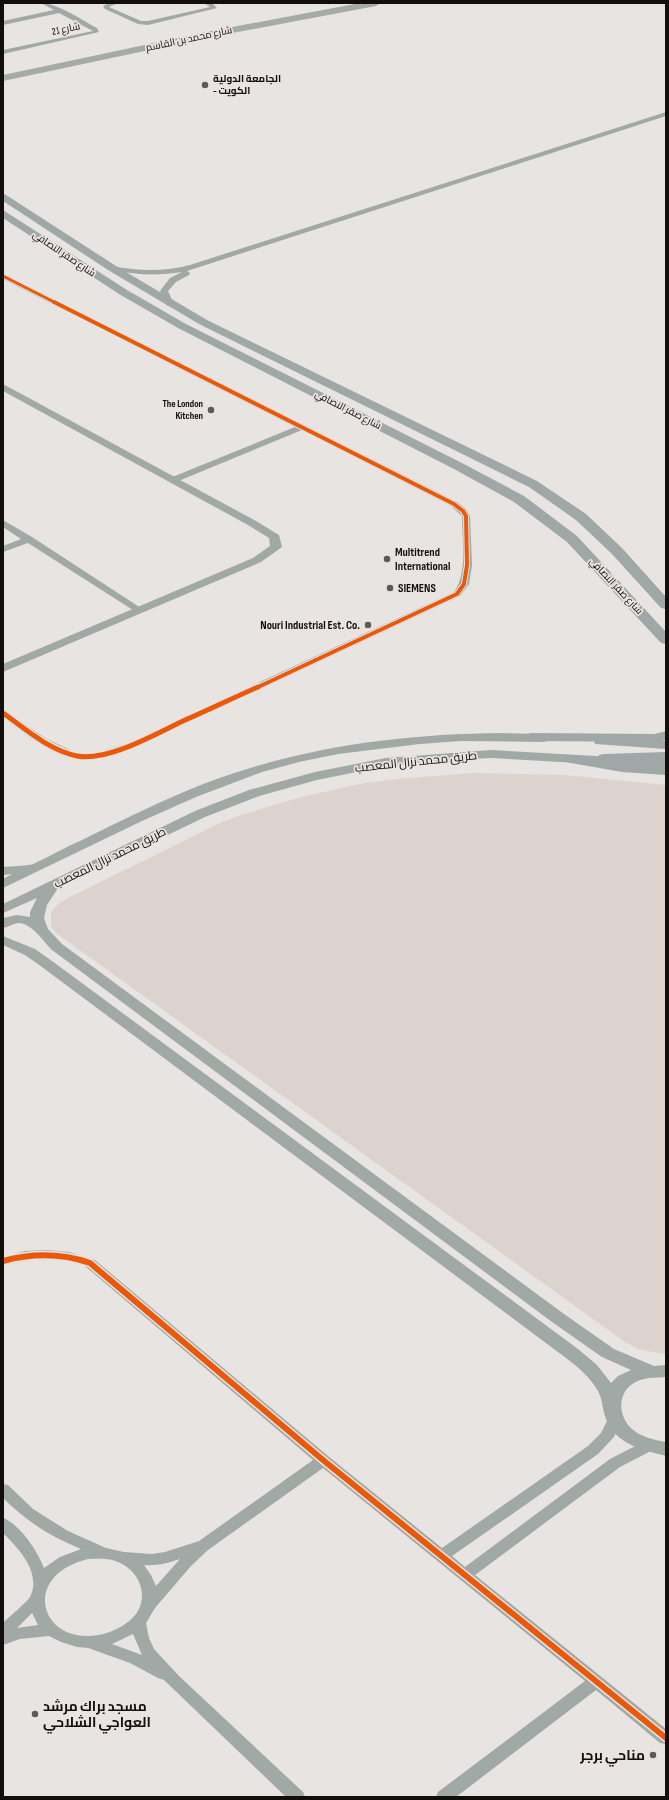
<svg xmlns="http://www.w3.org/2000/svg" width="669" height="1800" font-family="'Sofia Sans Condensed',Cairo,sans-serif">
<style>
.built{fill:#dcd2ce}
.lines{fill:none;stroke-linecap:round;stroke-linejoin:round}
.minor{fill:#a1a9a6;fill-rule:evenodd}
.tertiary{fill:#a1a9a6;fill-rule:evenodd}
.secondary{fill:#9fa8a6;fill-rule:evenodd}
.primary{fill:#a4aba8;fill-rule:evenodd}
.cycleway-far3-casing{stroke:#eae3e0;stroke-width:4.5}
.cycleway-far2-casing{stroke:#eae3e0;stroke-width:6}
.cycleway-far1-casing{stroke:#eae3e0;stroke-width:8}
.cycleway-casing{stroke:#eae3e0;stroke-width:9}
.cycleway-far3{stroke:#e8590c;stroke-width:3}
.cycleway-far2{stroke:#e8590c;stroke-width:4}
.cycleway-far1{stroke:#e8590c;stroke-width:5}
.cycleway{stroke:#e8590c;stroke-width:6}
.poi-dot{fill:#5c5958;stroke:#eae3e0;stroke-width:1.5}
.labels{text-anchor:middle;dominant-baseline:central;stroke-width:3.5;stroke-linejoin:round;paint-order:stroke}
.far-street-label{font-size:10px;fill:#110e0d;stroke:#eae3e0}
.far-poi-label{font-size:10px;font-weight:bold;fill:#110e0d;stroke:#eae3e0;text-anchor:start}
.poi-label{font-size:12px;font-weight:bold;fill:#110e0d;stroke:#eae3e0;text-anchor:start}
.street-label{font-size:12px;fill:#110e0d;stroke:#eae3e0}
.near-poi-label{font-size:14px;font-weight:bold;fill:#110e0d;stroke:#eae3e0;text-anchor:start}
</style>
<rect width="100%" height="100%" fill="#e8e4e2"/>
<path class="built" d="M 474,773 L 564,775 L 666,785 L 666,1354 L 641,1350 L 625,1342 L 56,933 L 51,926 L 51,913 L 57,905 L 66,899 L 222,822 L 241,815 L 301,797 L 365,783 L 408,778 Z"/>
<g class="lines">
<g class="minor">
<path d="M 41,3 C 57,3 82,20 97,28 L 99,32 L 3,54 L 3,50 L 93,31 L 59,13 L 3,25 L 3,21 L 54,10 Z"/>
<path d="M 109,3 L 118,3 L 109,7 L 141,21 L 148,21 L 210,7 L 204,3 L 212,3 L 217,8 L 148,25 L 138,24 L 105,9 L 103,6 Z"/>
<path d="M 666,112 L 666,116 L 187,271 L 190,273 L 189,275 L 176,282 L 168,291 L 174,304 L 173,306 L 167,306 L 160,291 L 170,278 L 182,272 C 158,276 136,275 112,270 L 108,268 L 112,266 C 139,271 164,272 190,265 Z"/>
<path d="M 3,274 L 457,502 L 466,509 L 470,516 L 472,565 L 469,584 L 460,596 L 136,747 C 120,752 104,760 88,760 C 56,761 27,735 3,718 L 3,710 L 47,739 L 77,753 L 87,754 L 99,752 L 128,743 L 454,592 C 468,572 462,540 462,516 L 451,506 L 302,430 L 176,482 L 170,482 L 169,480 L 170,478 L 295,427 L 3,279 Z"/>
<path d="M 3,520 L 32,537 L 144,610 L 139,613 L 136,612 L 28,543 L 3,552 L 3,546 L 21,539 L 3,527 Z"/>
<path d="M 47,1250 L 69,1252 L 95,1260 L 328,1456 L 442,1548 L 588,1446 L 601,1433 L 609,1417 L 614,1416 L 619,1417 L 621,1421 L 614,1437 L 598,1454 L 452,1556 L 465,1567 L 610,1459 L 643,1442 L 648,1441 L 653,1442 L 655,1446 L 649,1452 L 620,1467 L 475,1575 L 666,1729 L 666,1744 L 660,1743 L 596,1690 L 456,1797 L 436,1797 L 438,1792 L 585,1681 L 323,1468 L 208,1550 L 191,1566 L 155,1608 L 146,1623 L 149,1638 L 154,1649 L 179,1676 L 303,1792 L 305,1797 L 286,1797 L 164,1680 L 158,1678 L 130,1663 L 88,1648 L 77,1647 L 61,1642 L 49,1636 L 20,1639 L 3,1645 L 3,1623 C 9,1617 27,1602 30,1597 C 42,1573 19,1549 3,1533 L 3,1518 C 20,1524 38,1552 44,1568 L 60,1557 L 81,1549 C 51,1537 26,1521 3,1498 L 3,1484 L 8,1485 L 33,1509 L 68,1531 L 106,1548 L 124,1552 L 152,1554 L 165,1552 L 199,1541 L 313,1460 L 85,1266 C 58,1257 31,1258 3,1265 L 3,1257 L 25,1251 ZM 88,1559 C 97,1559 107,1558 115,1561 C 138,1568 150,1594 136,1614 C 128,1624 115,1631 103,1634 C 41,1649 18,1576 88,1559 ZM 180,1559 L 156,1586 L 151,1575 L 144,1565 C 157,1566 168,1563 180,1559 ZM 32,1613 L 38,1625 L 17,1628 ZM 133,1634 L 142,1655 L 112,1644 Z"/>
</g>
<g class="tertiary">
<path d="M 3,384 L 256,521 L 279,535 L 282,547 L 261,562 L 3,672 L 3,664 L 253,558 L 270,546 L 269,538 L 248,525 L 3,391 Z"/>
<path d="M 502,733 L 543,734 L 548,735 L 549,738 L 548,741 L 543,742 L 461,741 L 420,744 L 338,754 L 299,762 L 262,772 L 196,797 L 142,821 L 3,888 L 3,879 L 12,874 L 3,875 L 3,867 C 10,866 28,866 33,864 C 49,857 65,847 82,840 C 116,823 151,806 186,791 C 287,749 393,734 502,733 Z"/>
<path d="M 600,737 L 666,741 L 666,749 L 595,744 L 594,741 L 595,738 Z"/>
<path d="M 491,750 L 666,760 L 666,768 L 491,758 L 454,760 L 386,766 L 317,780 L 259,796 L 205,817 L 58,888 L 47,905 L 44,918 L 48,929 L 62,944 L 564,1314 L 614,1349 L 654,1366 L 666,1365 L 666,1377 C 659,1378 651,1377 644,1379 C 619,1384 614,1412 632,1429 C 641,1437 654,1440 666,1442 L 666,1456 C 643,1450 615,1444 606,1419 C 602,1409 603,1400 598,1391 C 590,1377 578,1367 566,1358 L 42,967 L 25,955 L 3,945 L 3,936 L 35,949 L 52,961 L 578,1349 L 597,1365 L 611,1383 L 618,1376 L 631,1370 L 602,1357 L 552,1322 L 52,950 C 43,941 32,923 18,923 C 13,924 8,927 3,928 L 3,918 L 17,915 L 30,917 L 30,912 L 37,898 L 3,913 L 3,904 L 195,811 L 249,790 L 315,772 L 386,758 Z"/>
</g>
<g class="secondary">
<path d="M 3,193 L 116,266 L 207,320 L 537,481 L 586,514 L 622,548 L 666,597 L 666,609 L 661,608 L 612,554 L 576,520 L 529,487 L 199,324 L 108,270 L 3,201 Z"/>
<path d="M 3,210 L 127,290 L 186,324 L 462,463 L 524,496 L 577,536 L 666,632 L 666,644 L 661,643 L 567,542 L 514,502 L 454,469 L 178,328 L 119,294 L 3,218 Z"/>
<path d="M 666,731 L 666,740 L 656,742 L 532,741 L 527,740 L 525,737 L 527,734 L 532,733 L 655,734 Z"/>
<path d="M 666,752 L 666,760 L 614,762 L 666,767 L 666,775 L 622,772 L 571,763 L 566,762 L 564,759 L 566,756 L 571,755 L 597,759 L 599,755 L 604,754 Z"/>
</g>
<path class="primary" d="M 360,3 L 381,3 L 376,6 L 206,38 L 3,81 L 3,75 L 206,32 Z"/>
<defs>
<path id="cycleway-far3" d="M 3,276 L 56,303"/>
<path id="cycleway-far2" d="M 54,302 L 454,504 L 463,511 L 466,516 L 467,565 L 464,584 L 457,594 L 256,688"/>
<path id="cycleway-far1" d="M 3,713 C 25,729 49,750 77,756 C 107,762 155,734 183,721 C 208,710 233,698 258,687"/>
<path id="cycleway" d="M 3,1261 C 33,1253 61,1253 90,1263 L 323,1460 L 666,1738"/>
</defs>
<use href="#cycleway-far3" class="cycleway-far3-casing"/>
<use href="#cycleway-far2" class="cycleway-far2-casing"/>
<use href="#cycleway-far1" class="cycleway-far1-casing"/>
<use href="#cycleway" class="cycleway-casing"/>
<use href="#cycleway-far3" class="cycleway-far3"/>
<use href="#cycleway-far2" class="cycleway-far2"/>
<use href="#cycleway-far1" class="cycleway-far1"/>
<use href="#cycleway" class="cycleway"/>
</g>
<g class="poi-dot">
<circle cx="205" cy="85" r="4"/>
<circle cx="211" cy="410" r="4"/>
<circle cx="387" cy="559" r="4"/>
<circle cx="390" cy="588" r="4"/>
<circle cx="368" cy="625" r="4"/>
<circle cx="35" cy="1714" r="4"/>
<circle cx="653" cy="1755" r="4"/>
</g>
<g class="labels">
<g class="far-street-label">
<text transform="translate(66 29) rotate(-12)">شارع 21</text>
<text transform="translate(189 39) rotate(-12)">شارع محمد بن القاسم</text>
<text transform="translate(64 254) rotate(34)">شارع صقر النصافي</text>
<text transform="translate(348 410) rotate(27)">شارع صقر النصافي</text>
<text transform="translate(616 586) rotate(47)">شارع صقر النصافي</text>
</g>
<g class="far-poi-label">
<text x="213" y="79">الجامعة الدولية<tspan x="213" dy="12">- الكويت</tspan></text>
<text x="203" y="404" text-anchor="end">The London<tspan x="203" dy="12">Kitchen</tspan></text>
</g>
<g class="poi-label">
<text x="395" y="552">Multitrend<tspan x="395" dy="14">International</tspan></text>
<text x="398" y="588">SIEMENS</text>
<text x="360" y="625" text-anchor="end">Nouri Industrial Est. Co.</text>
</g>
<g class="street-label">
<text transform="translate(416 762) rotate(-6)">طريق محمد نزال المعصب</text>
<text transform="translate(110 858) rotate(-26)">طريق محمد نزال المعصب</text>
</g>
<g class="near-poi-label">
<text x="43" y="1706">مسجد براك مرشد<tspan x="43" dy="16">العواجي الشلاحي</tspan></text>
<text x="645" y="1755" text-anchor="end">مناحي برجر</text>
</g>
</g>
<rect width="669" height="1800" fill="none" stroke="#110e0d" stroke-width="8"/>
</svg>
